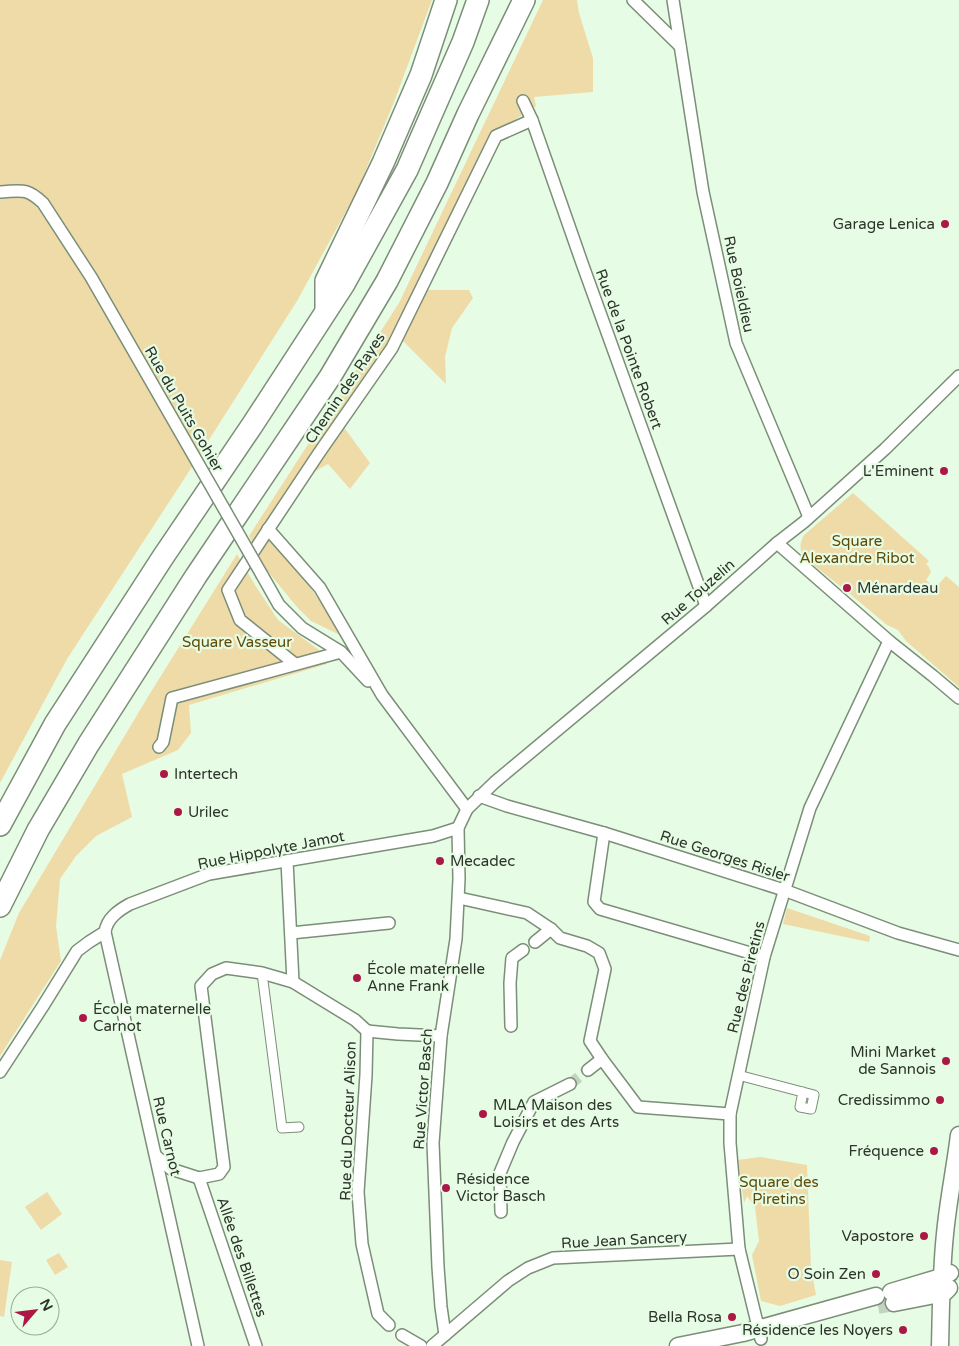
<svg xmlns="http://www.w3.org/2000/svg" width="959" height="1346" font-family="'Varela Round',sans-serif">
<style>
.green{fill:#efdba8}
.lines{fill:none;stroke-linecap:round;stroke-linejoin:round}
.minor-tunnel{stroke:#c2d4bf;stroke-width:11;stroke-dasharray:11 5.5;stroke-linecap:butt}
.secondary-tunnel{stroke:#c2d4bf;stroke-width:16;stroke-dasharray:16 8;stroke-linecap:butt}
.pedestrian-casing{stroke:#7b8e78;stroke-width:11}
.minor-casing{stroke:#7b8e78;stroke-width:14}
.secondary-casing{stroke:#7b8e78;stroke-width:19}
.motorway-casing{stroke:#7b8e78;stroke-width:24}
.pedestrian{stroke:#fff;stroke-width:9}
.minor{stroke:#fff;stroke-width:11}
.secondary{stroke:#fff;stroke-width:16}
.motorway{stroke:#fff;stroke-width:21}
.minor-bridge-casing{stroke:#7b8e78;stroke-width:14;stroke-linecap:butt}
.minor-bridge{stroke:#fff;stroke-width:11}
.poi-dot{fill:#ac1846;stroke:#e7fce4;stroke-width:2}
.labels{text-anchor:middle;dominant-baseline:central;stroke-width:4.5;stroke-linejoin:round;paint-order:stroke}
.poi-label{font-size:15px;fill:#2c342b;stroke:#e7fce4;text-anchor:end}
.street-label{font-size:15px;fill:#2c342b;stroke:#e7fce4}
.park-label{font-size:15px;fill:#5f4a08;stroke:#e7fce4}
</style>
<rect width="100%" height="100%" fill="#e7fce4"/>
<g class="green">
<path d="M 0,0 L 432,0 L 394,102 L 357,191 L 297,301 L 186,476 L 67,659 L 0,783 Z"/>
<path d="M 543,0 L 577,0 L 579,13 L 593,58 L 593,92 L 534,97 L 536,106 L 516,119 L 503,130 L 418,290 L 469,290 L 473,298 L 452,328 L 445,357 L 446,384 L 398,336 L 343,426 L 370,463 L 350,489 L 328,464 L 305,477 L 273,533 L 344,637 L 311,621 L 297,607 L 265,568 L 249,536 L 399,303 Z"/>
<path d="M 853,493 L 929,561 L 926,564 L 929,567 L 931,572 L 926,580 L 935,588 L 946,576 L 959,587 L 959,687 L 906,641 L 898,630 L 887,625 L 850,594 L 806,559 C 799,551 799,544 804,535 Z"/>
<path d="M 237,554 L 255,585 L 278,620 L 319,650 L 327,664 L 189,705 L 191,733 L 178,750 L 122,774 L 132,817 L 96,836 L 76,856 L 60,879 L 56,926 L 61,961 L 0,1056 L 0,960 L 19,913 L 149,695 Z"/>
<path d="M 787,908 L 870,936 L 869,942 L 783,924 Z"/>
<path d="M 760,1157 L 807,1165 L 811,1268 L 816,1295 L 780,1306 L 761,1301 L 752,1255 L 759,1241 L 755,1207 L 747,1196 L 744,1203 L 738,1160 Z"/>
<path d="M 47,1192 L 62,1214 L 41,1230 L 25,1207 Z"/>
<path d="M 59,1253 L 68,1267 L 55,1275 L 46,1260 Z"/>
<path d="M 0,1260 L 12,1262 L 4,1317 L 0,1316 Z"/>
</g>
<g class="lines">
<path class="minor-tunnel" d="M 570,1084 L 588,1070"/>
<path class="secondary-tunnel" d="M 878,1306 L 894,1303"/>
<defs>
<g id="pedestrian">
<path d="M 262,973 L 282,1128 L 299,1127"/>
<path d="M 738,1075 L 814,1095 L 811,1109 L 800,1107 L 803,1092"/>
</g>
<g id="minor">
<path d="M 633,0 L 680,46"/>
<path d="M 673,0 L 703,192 L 736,343 L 809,517"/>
<path d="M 523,101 L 532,120 L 582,263 L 706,606"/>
<path d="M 0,192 C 21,191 26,187 43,203 L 91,277 L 164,404"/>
<path d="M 268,529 L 320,588 L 382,695 L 467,809"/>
<path d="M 777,543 L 889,641 L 933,676 L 959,698"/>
<path d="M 262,575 L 279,605 L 302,628 L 341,652 L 368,681"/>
<path d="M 295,664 L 240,620 L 228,590 L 319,453 L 392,348 L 496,136 L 532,120"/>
<path d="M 159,747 L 163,742 L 172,698 L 341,652"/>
<path d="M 479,796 L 507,806 L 604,833 L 784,890 L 898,933 L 959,950"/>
<path d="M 604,833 L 594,902 L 600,909 L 764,957"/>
<path d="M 287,861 L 293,982"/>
<path d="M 459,898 L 527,913 L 551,929 L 560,938 L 587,946 L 599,953 L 605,969 L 590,1041 L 602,1059 L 638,1107 L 730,1114"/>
<path d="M 291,933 L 389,923"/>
<path d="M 535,942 L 551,929"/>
<path d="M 511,1026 L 510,983 L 512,958 L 523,950"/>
<path d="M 367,1031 L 398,1034 L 441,1036"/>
<path d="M 588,1070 L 602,1059"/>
<path d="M 0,1072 L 43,1006 L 77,951 L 89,942 L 105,932"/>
<path d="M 156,1156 L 171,1169 L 199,1178 L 219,1174 L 224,1167 L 201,986 L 212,974 L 226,968 L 262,973 L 293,982 L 355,1020 L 367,1031 L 366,1075 L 358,1192 L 362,1244 L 378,1314 L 389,1325"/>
<path d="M 199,1178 L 256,1346"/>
<path d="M 501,1212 L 500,1173 L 513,1142 L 534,1102 L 570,1084"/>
<path d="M 402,1335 L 421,1346"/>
<path d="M 445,1335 L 441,1307 L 438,1267 L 433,1143 L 441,1036 L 456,939 L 459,879 L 458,828 L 467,809 L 495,782 L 706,606 L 777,543 L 804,522 L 885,449 L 959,376"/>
<path d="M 761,1339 L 739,1249 L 730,1143 L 730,1114 L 764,957 L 810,808 L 889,641"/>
<path d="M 198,1346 L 105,932 C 107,918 119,910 130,904 L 209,874 L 433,836 L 458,828"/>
<path d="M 432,1346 L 508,1281 L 528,1268 L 553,1258 L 739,1249"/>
</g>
<g id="secondary">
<path d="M 891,1292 L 941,1277 L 950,1273"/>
<path d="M 894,1303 L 940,1294 L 944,1293 L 949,1288"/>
<path d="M 678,1346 L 743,1333 L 876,1296"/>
<path d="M 940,1346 C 941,1309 941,1272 945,1234 C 948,1201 955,1168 959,1135"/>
</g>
<g id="motorway">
<path d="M 326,311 L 326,281 L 383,163 L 421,75 L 446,0"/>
<path d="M 0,825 L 55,724 L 163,557 L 253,424 L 344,284 L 407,170 L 463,42 L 478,0"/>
<path d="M 0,906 L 38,830 L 88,745 L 196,576 L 330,377 L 387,281 L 437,183 L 468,114 L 524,0"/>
</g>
</defs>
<use href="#pedestrian" class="pedestrian-casing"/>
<use href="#minor" class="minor-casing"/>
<use href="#secondary" class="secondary-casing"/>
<use href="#motorway" class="motorway-casing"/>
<use href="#pedestrian" class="pedestrian"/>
<use href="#minor" class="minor"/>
<use href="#secondary" class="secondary"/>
<use href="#motorway" class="motorway"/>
<defs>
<path id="minor-bridge" d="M 164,404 L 262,575"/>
</defs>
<use href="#minor-bridge" class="minor-bridge-casing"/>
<use href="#minor-bridge" class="minor-bridge"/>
</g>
<g class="poi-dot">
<circle cx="945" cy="224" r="5"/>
<circle cx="944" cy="471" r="5"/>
<circle cx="847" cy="588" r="5"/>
<circle cx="164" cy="774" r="5"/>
<circle cx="178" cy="812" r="5"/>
<circle cx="440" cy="861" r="5"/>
<circle cx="357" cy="978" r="5"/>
<circle cx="83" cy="1018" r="5"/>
<circle cx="946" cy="1061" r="5"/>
<circle cx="940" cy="1100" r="5"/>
<circle cx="483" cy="1114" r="5"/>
<circle cx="934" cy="1151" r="5"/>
<circle cx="446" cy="1188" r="5"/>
<circle cx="924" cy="1236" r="5"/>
<circle cx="876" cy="1274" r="5"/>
<circle cx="732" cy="1317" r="5"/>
<circle cx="903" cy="1330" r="5"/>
</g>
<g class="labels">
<g class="poi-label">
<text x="935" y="224">Garage Lenica</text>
<text x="934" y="471">L'Eminent</text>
<text x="857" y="588" text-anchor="start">Ménardeau</text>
<text x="174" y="774" text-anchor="start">Intertech</text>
<text x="188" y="812" text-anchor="start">Urilec</text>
<text x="450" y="861" text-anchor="start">Mecadec</text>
<text x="367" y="969" text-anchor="start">École maternelle<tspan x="367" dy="17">Anne Frank</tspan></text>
<text x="93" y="1009" text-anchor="start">École maternelle<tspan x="93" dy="17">Carnot</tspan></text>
<text x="936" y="1052">Mini Market<tspan x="936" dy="17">de Sannois</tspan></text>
<text x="930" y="1100">Credissimmo</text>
<text x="493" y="1105" text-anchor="start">MLA Maison des<tspan x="493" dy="17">Loisirs et des Arts</tspan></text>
<text x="924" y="1151">Fréquence</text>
<text x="456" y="1179" text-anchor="start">Résidence<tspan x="456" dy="17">Victor Basch</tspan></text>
<text x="914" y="1236">Vapostore</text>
<text x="866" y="1274">O Soin Zen</text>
<text x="722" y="1317">Bella Rosa</text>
<text x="893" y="1330">Résidence les Noyers</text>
</g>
<g class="street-label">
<text transform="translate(739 284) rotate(78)">Rue Boieldieu</text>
<text transform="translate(629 349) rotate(70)">Rue de la Pointe Robert</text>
<text transform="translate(345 388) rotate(-56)">Chemin des Rayes</text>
<text transform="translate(184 409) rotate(60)">Rue du Puits Gohier</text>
<text transform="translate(698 592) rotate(-41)">Rue Touzelin</text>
<text transform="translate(271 850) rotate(-11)">Rue Hippolyte Jamot</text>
<text transform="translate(725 856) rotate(18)">Rue Georges Risler</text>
<text transform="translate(746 977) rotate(-76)">Rue des Piretins</text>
<text transform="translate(423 1089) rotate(-86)">Rue Victor Basch</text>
<text transform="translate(348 1121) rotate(-88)">Rue du Docteur Alison</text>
<text transform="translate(167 1136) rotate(77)">Rue Carnot</text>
<text transform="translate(624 1240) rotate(-3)">Rue Jean Sancery</text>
<text transform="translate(242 1257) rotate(71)">Allée des Billettes</text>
</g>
<g class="park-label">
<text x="857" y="541">Square<tspan x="857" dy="17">Alexandre Ribot</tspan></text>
<text x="237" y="642">Square Vasseur</text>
<text x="779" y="1182">Square des<tspan x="779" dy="17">Piretins</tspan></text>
</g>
</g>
<g transform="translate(35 1311) rotate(62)"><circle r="24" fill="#e7fce4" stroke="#9cac9a"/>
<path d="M0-4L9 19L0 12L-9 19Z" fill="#ac1846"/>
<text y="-8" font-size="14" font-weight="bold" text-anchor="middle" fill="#2c342b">N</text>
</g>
</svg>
